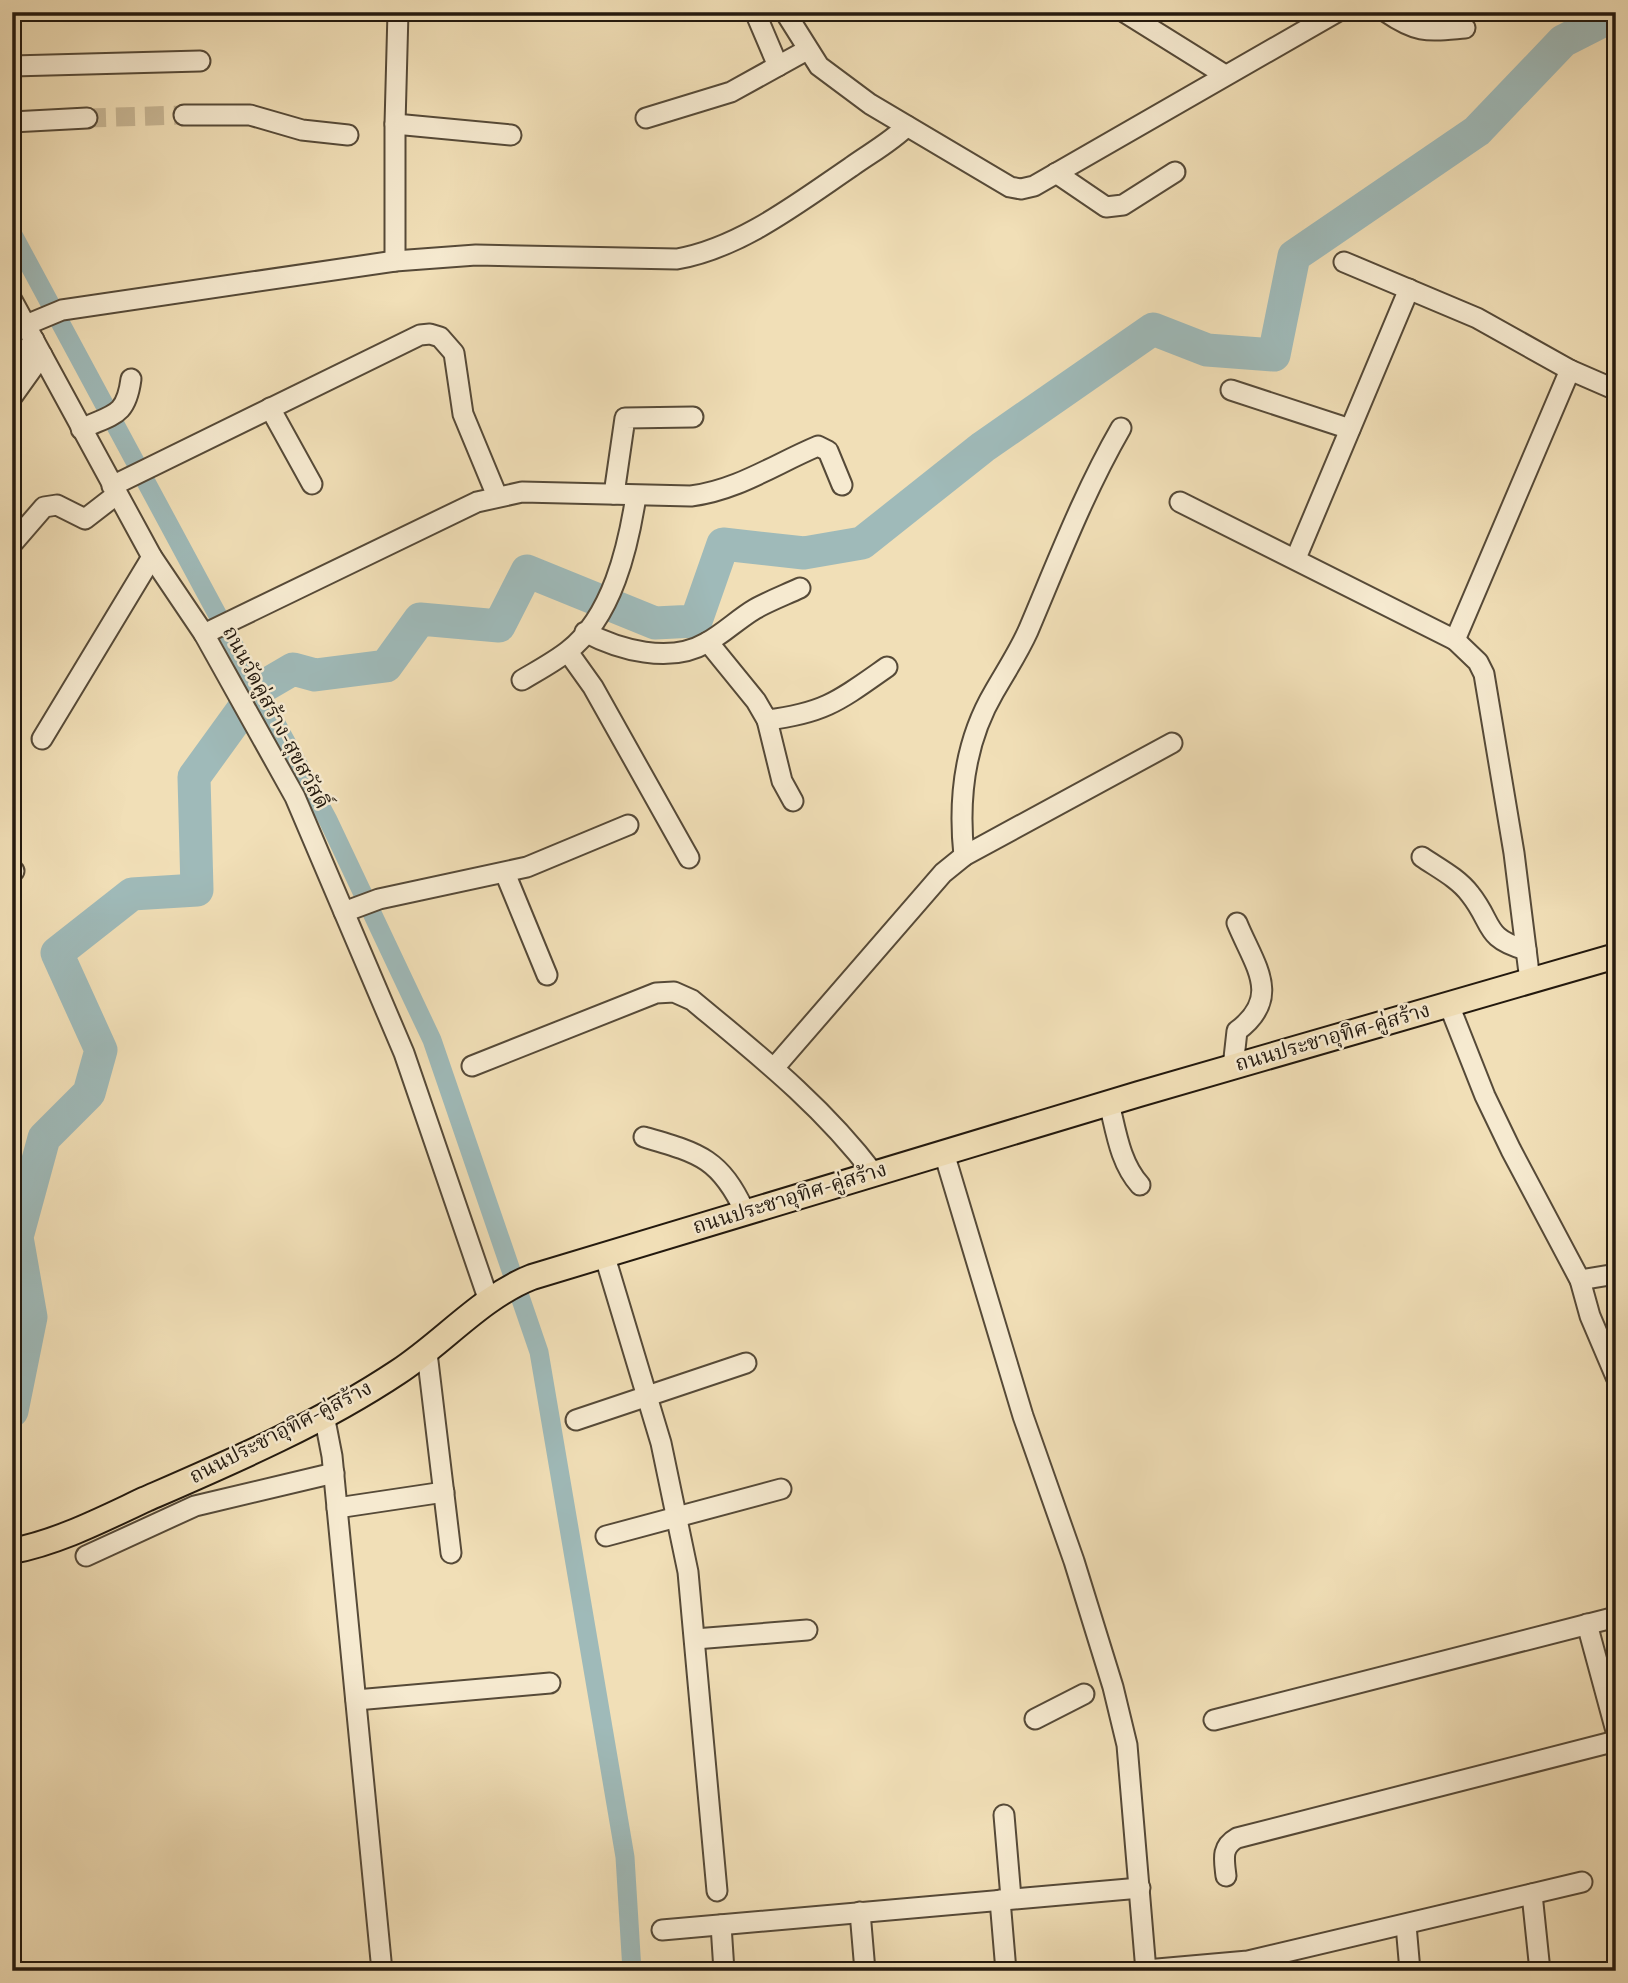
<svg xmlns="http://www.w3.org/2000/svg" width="1628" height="1983" font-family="'Old Standard TT','Noto Serif Thai',serif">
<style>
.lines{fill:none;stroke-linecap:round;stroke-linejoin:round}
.canal{stroke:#9fbab9;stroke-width:19}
.river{stroke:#9fbab9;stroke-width:33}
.minor-tunnel{stroke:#c8b795;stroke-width:19;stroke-dasharray:19 10;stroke-linecap:butt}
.minor-casing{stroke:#564a38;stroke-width:23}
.major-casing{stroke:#23190e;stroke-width:28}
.minor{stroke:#f6ead0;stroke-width:19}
.major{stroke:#f1dfb7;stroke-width:24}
.labels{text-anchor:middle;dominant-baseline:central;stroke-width:5;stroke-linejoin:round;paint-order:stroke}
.street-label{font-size:21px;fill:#23190e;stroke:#f6ead0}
</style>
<rect width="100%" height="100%" fill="#f1dfb7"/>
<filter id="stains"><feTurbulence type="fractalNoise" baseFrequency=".00286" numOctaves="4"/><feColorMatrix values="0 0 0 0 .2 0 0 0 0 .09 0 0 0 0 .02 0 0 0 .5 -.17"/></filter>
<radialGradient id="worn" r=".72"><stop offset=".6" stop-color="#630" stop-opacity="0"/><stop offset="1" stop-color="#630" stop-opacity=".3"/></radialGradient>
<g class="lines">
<path class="canal" d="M 12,233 L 328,820 L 432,1040 L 539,1352 L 625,1857 L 632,1971"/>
<path class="river" d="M 12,1411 L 31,1317 L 17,1237 L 44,1138 L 89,1093 L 101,1050 L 57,953 L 132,894 L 197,890 L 194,777 L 257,690 L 293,669 L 315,675 L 386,666 L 420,619 L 499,626 L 527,571 L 655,623 L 696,621 L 723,544 L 804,553 L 862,543 L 983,447 L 1153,329 L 1207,350 L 1274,355 L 1294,256 L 1477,131 L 1563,41 L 1616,14"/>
<path class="minor-tunnel" d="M 87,118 L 184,115"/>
<defs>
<g id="minor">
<path d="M 755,12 L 778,66"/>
<path d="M 785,12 L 819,66 L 870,104 L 1010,187 L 1021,189 L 1034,186 L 1337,12"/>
<path d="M 1124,12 L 1225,75"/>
<path d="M 1386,12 C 1418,34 1428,31 1465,28"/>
<path d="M 12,66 L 200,61"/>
<path d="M 184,115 L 250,115 L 302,130 L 348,135"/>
<path d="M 646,118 L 731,92 L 807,50"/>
<path d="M 12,122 L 87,118"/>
<path d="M 395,124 L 398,12"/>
<path d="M 1056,173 L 1106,207 L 1123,205 L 1175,172"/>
<path d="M 395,261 L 395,124 L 511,135"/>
<path d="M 1344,262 L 1477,318 L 1570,370 L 1616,390"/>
<path d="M 12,300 L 152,557 L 204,634 L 295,797 L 404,1053 L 489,1301"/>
<path d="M 26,325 L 62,310 L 395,261 L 476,255 L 677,259 C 740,248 798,203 851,167 C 869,154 891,142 907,126"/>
<path d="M 12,370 L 34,340"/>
<path d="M 1231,390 L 1350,429"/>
<path d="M 12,397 L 42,355"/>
<path d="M 270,408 L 312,484"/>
<path d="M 81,429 C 113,414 126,417 131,379"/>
<path d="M 112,486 L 420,335 L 430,334 L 440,337 L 454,353 L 463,414 L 497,496"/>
<path d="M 614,494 L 625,418 L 693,417"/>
<path d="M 1180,502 L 1455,640 L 1478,662 L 1484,674 L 1514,853 L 1530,981"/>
<path d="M 12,544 L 44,507 L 57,505 L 85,519 L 116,495"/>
<path d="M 1296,558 L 1409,289"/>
<path d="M 585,632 C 619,650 670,664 706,643 C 723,634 738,619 755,609 C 769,601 785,595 800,588"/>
<path d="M 204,634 L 477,502 L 522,492 L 691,496 C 738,490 775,464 818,446 L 828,451 L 842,485"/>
<path d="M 1455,640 L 1570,370"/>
<path d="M 708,642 L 756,701 L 767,720 C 825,713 840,700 887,667"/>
<path d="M 568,652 L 593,687 L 689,858"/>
<path d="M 522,680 C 537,671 554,662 568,651 C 612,617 628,548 636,496"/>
<path d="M 767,720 L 782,781 L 793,801"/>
<path d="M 42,739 L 152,557"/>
<path d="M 964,856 C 958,799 964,743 994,692 C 1006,671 1018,653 1028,631 C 1057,563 1083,494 1121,428"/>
<path d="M 1422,857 C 1438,868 1458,878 1470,894 C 1494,924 1483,938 1526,950"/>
<path d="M 12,871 L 14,871"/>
<path d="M 505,873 L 547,975"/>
<path d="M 344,912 L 379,899 L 527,867 L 628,825"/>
<path d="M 1449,1005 L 1485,1096 L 1511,1150 L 1580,1280 L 1590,1316 L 1616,1377"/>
<path d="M 472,1066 L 656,993 L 674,992 L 692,1000 C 757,1054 822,1105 874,1174"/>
<path d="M 1233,1067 L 1237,1031 C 1283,997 1254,965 1237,923"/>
<path d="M 774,1068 L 943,873 L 964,856 L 1172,743"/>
<path d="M 1109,1103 C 1116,1131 1120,1163 1140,1185"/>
<path d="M 644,1137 C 699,1153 720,1158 745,1212"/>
<path d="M 944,1153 L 1023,1416 L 1074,1561 L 1113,1687 L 1127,1745 L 1146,1971"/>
<path d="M 605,1257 L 661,1443 L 688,1572 L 717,1891"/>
<path d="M 1580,1280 L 1616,1274"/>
<path d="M 427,1353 L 451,1553"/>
<path d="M 324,1415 L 332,1456 L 382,1971"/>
<path d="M 576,1420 L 746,1363"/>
<path d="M 337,1508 L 444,1492"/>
<path d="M 606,1536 L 781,1489"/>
<path d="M 86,1556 L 195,1506 L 334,1473"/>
<path d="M 1587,1624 L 1616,1731"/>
<path d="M 695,1639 L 807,1630"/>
<path d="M 356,1700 L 550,1683"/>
<path d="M 1035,1719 L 1084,1694"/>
<path d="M 1214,1720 L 1616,1617"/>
<path d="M 1004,1815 L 1011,1898"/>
<path d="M 1226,1876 C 1224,1859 1221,1847 1237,1838 L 1616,1741"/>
<path d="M 1532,1894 L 1540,1971"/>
<path d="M 1000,1900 L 1006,1971"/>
<path d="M 860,1912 L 865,1971"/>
<path d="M 721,1925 L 724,1971"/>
<path d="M 1406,1925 L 1410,1971"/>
<path d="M 662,1930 L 1140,1888"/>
<path d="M 1146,1970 L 1248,1961 L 1582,1882"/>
</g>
<path id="major" d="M 12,1551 C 59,1542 103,1519 146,1499 C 231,1462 320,1424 398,1372 C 444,1342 481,1297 532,1277 L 1139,1094 L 1616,956"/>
</defs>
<use href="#minor" class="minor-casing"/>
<use href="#major" class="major-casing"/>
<use href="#minor" class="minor"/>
<use href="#major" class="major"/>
</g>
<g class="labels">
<g class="street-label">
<text transform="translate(275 718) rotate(62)">ถนนวัดคู่สร้าง-สุขสวัสดิ์</text>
<text transform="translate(1333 1038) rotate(-16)">ถนนประชาอุทิศ-คู่สร้าง</text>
<text transform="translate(790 1199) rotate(-17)">ถนนประชาอุทิศ-คู่สร้าง</text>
<text transform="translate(281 1433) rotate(-27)">ถนนประชาอุทิศ-คู่สร้าง</text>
</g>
</g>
<rect width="1628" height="1983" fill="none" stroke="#f1dfb7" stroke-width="42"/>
<rect x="14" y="14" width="1600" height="1955" fill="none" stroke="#23190e" stroke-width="3.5"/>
<rect x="21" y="21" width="1586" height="1941" fill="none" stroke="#23190e" stroke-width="2"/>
<rect width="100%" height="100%" filter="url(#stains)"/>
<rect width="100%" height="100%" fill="url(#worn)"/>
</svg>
